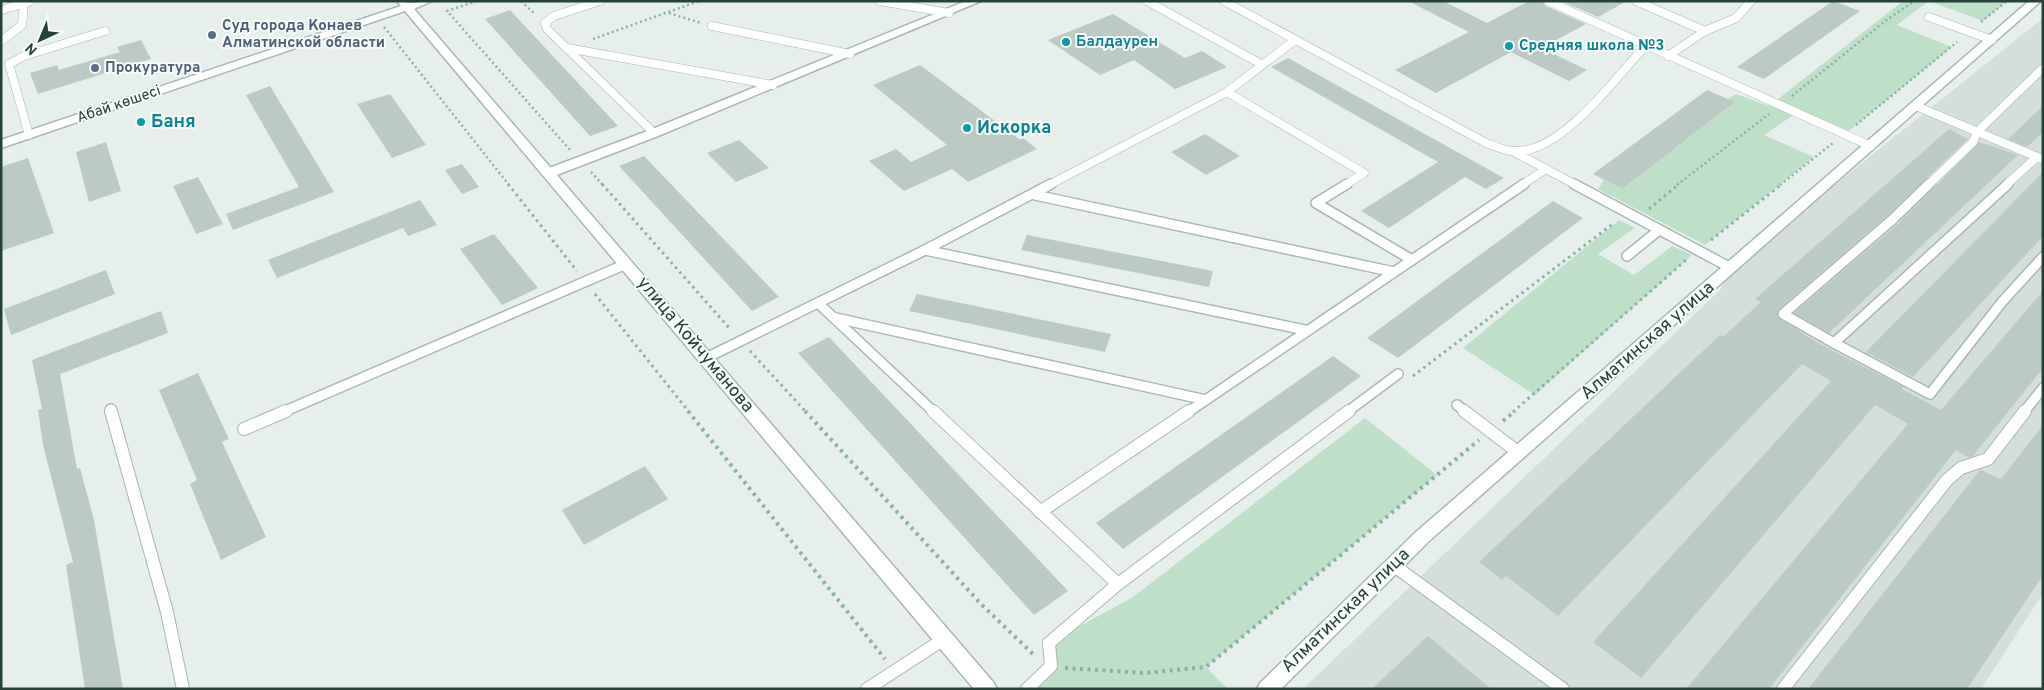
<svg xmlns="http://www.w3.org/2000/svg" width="2044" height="690" font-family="Overpass,sans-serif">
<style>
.built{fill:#d4dfda}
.green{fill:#bfe0c8}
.building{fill:#bbcac4}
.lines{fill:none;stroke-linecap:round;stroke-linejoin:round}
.service-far2-casing{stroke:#a8b8b2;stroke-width:9}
.service-far1-casing{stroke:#a8b8b2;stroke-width:12}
.service-casing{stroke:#a8b8b2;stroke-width:14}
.minor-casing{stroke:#a8b8b2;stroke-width:3}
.tertiary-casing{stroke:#a8b8b2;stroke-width:3}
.path-far2{stroke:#86b3a5;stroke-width:2.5;stroke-dasharray:2 3;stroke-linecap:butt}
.path-far1{stroke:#86b3a5;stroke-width:3;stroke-dasharray:2.5 4;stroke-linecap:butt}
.path{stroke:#86b3a5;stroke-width:4;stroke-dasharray:3 4.5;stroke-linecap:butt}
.service-far2{stroke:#fff;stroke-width:8}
.service-far1{stroke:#fff;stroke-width:9}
.service{stroke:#fff;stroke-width:12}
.minor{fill:#fff;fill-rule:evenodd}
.tertiary{fill:#fff;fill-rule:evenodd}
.service-dot{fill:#5c6f8a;stroke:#f7fbf9;stroke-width:2}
.culture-dot{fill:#0f9aa8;stroke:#f7fbf9;stroke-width:2}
.labels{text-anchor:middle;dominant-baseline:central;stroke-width:4;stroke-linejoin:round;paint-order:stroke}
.far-service-label{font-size:15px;font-weight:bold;fill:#4e5e75;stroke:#f7fbf9;text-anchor:start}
.far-culture-label{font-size:15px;font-weight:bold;fill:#0d838f;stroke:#f7fbf9;text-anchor:start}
.far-street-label{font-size:15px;fill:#24423a;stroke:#f7fbf9}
.culture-label{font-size:18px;font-weight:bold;fill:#0d838f;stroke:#f7fbf9;text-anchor:start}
.street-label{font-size:18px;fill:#24423a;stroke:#f7fbf9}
</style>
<rect width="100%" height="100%" fill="#e6efeb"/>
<path class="built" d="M 2043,18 L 2043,593 L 1981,689 L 1303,689 L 1721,289 L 1731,268 Z"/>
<g class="green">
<path d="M 1903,1 L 1929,1 L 1897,25 L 1952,47 L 1845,134 L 1796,113 L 1764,135 L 1814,157 L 1705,245 L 1598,189 L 1604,180 L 1622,189 L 1735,102 L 1728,99 L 1736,94 L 1769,106 Z"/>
<path d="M 1929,1 L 2007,1 L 1983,21 Z"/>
<path d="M 1619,220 L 1635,228 L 1598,254 L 1634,275 L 1672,246 L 1692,255 L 1535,395 L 1463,348 Z"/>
<path d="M 1365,418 L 1437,475 L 1206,667 L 1228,689 L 1027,689 L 1051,666 L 1049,643 L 1133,597 Z"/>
</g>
<g class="building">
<path d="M 1408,1 L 1443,1 L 1487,23 L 1529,1 L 1542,1 L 1546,6 L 1586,24 L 1541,48 L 1587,70 L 1569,81 L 1511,52 L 1436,93 L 1395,70 L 1469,32 Z"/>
<path d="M 1562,1 L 1627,1 L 1598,17 Z"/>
<path d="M 1833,1 L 1860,11 L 1764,79 L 1737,67 Z"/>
<path d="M 510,10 L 618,126 L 590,136 L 485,19 Z"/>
<path d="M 1113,14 L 1185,58 L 1202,51 L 1227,67 L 1175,89 L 1134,60 L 1100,75 L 1048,40 Z"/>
<path d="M 141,40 L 151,59 L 38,94 L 30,73 L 57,65 L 59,70 L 120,52 L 117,47 Z"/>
<path d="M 1288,58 L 1504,178 L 1486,189 L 1465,177 L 1389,228 L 1361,211 L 1438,162 L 1271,67 Z"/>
<path d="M 920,65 L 1019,139 L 1023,138 L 1037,149 L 968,182 L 952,169 L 904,191 L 869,161 L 896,149 L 911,162 L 947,145 L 873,85 Z"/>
<path d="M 270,86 L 334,192 L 233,230 L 226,214 L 299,187 L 246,95 Z"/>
<path d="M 1707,90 L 1735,102 L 1622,189 L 1593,174 Z"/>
<path d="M 390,94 L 426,145 L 392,158 L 357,104 Z"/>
<path d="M 2043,106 L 2043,132 L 2027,147 L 2008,139 Z"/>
<path d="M 1949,129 L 1968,139 L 1889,214 L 1779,309 L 1777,317 L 1818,343 L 1903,387 L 1902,389 L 1941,410 L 2043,291 L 2043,368 L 1973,456 L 1968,457 L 1956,450 L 1769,689 L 1686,689 L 1908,424 L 1875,405 L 1641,678 L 1593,642 L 1831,381 L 1802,364 L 1558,616 L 1506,576 L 1502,580 L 1479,562 L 1720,335 L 1723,337 L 1761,302 L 1755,299 Z"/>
<path d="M 1205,134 L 1240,156 L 1206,175 L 1171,152 Z"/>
<path d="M 739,140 L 769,168 L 736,182 L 707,153 Z"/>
<path d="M 106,142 L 121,191 L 89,202 L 76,152 Z"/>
<path d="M 1979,142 L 2018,155 L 1829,333 L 1794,313 L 1898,224 Z"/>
<path d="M 644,156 L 779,297 L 752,311 L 619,166 Z"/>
<path d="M 28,158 L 54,233 L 1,251 L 1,167 Z"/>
<path d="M 462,164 L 479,187 L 462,194 L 445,170 Z"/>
<path d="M 2043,172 L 2043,236 L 1913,377 L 1866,352 Z"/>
<path d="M 198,177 L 223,224 L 196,234 L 173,186 Z"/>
<path d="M 420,200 L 437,225 L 408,236 L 403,228 L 277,278 L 268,260 Z"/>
<path d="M 1553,201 L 1583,218 L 1398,358 L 1367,338 Z"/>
<path d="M 494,234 L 538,288 L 502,305 L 460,249 Z"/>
<path d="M 1027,235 L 1213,271 L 1209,287 L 1021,250 Z"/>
<path d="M 106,270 L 115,294 L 11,335 L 4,309 Z"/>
<path d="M 917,294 L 1111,334 L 1105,352 L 909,311 Z"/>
<path d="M 161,311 L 168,333 L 60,374 L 77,469 L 80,468 L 94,520 L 123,689 L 85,689 L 66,565 L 73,562 L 43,445 L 38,410 L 42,409 L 32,360 Z"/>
<path d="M 829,337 L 1068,591 L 1034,615 L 798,353 Z"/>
<path d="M 1333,356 L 1361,376 L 1123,549 L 1096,523 Z"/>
<path d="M 198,373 L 229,439 L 222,442 L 266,537 L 221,560 L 190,484 L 197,480 L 159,390 Z"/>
<path d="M 2043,425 L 2043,575 L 1967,689 L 1808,689 L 1980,470 L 2001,479 Z"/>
<path d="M 645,466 L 668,499 L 584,545 L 562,510 Z"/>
<path d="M 1428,636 L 1491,689 L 1372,689 Z"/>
</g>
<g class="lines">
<defs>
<g id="service-far2">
<path d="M 600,1 L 554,16 L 545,23 L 547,29 L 654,133"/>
<path d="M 880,1 L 949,13"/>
<path d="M 1147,1 L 1261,64"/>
<path d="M 1224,1 L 1486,143 C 1497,147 1507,152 1519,151 C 1565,149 1616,77 1646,45"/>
<path d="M 1548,1 L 1871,146"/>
<path d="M 1636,1 L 1705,31"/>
<path d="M 1,10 L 29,2"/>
<path d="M 1929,17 L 1992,40"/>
<path d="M 712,26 L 850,54"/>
<path d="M 1,41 L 22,25 L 24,4"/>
<path d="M 567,48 L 773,85"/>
<path d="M 1668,56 L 1705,31 L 1736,18 L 1751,1"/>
<path d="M 1227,92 L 1364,173 L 1345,185"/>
<path d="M 1916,106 L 2042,159"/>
<path d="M 29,135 L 9,64 L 24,56 L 105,31"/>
<path d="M 1514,152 L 1576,185"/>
<path d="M 1049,185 L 1227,92 L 1295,40"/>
<path d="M 1522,185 L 1546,169"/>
<path d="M 1928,185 L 1973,142 L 1977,132 L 2043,68"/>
<path d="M 2006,185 L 2037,157"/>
</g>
<g id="service-far1">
<path d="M 1347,184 L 1316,203 L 1412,260"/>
<path d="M 1574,184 L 1731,268"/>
<path d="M 2008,184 L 1834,343 L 1930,394 L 2002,302 L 2043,257"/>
<path d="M 1035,195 L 1394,272"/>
<path d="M 925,250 L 1305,330"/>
<path d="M 1627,256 L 1659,230"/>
<path d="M 818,303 L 934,412"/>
<path d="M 836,318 L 1206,400"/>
<path d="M 1834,343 L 1783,314 L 1893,219 L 1929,184"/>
<path d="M 706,358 L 925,250 L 1051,184"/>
<path d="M 1457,405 L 1466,412"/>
<path d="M 111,409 L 112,412"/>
<path d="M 283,412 L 626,264"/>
<path d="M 1188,412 L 1524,184"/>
<path d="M 1347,412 L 1398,374"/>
<path d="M 2024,412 L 2043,388"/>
</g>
<g id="service">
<path d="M 111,411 L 167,612 L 183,689"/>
<path d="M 933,411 L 1118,584"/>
<path d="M 1464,411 L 1519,453"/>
<path d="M 244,429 L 286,411"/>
<path d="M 1040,512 L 1189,411"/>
<path d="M 1393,565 L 1563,689"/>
<path d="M 867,689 L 944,639"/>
<path d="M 1027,689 L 1051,666 L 1049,643 L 1118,584 L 1349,411"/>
<path d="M 1783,689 L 1947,480 L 1961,468 L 1988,459 L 2025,411"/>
</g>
<path id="minor" d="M 966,1 L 981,1 L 658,136 L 554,176 L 544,176 L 543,173 L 544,170 L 650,130 Z"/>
<g id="tertiary">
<path d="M 397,1 L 410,3 L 432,1 L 414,9 L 994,683 L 997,689 L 974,689 L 405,11 L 1,148 L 1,140 L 401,6 Z"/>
<path d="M 2029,1 L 2041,1 L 1428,542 L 1281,689 L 1257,689 L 1260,683 L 1416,532 Z"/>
</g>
</defs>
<use href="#service-far2" class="service-far2-casing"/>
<use href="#service-far1" class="service-far1-casing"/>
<use href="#service" class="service-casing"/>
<use href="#minor" class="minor-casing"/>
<use href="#tertiary" class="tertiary-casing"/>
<g class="path-far2">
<path d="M 477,1 L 447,11 L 571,151"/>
<path d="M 521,1 L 535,14"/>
<path d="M 669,13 L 701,23"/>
<path d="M 1981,22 L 2007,1"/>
<path d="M 384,27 L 509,185"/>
<path d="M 593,39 L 699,1"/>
<path d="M 1792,96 L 1884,22 L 1914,1"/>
<path d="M 1856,125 L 1957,42"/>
<path d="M 591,172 L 603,185"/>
<path d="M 1677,185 L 1769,114"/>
<path d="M 1780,185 L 1833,143"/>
</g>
<g class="path-far1">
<path d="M 508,184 L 577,271"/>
<path d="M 602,184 L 731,330"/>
<path d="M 1649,209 L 1679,184"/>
<path d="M 1711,240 L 1782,184"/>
<path d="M 595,294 L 689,412"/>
<path d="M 750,351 L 806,412"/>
<path d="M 1413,376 L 1614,223"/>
<path d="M 1513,412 L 1686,260"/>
</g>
<g class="path">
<path d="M 688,411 L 885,659"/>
<path d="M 805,411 L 981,604 L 1034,655"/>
<path d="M 1503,421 L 1515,411"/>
<path d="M 1065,668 L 1144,673 L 1206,667 L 1479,440"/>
</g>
<use href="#service-far2" class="service-far2"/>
<use href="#service-far1" class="service-far1"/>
<use href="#service" class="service"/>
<use href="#minor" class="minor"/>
<use href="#tertiary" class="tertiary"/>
</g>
<g class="service-dot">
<circle cx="212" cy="35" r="5"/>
<circle cx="95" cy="68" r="5"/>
</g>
<g class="culture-dot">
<circle cx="1066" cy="42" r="5"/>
<circle cx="1509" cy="46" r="5"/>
<circle cx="141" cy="122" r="5"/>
<circle cx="967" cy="128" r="5"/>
</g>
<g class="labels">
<g class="far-service-label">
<text x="222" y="26">Суд города Конаев<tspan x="222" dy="17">Алматинской области</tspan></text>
<text x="105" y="68">Прокуратура</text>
</g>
<g class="far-culture-label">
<text x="1076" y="42">Балдаурен</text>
<text x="1519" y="46">Средняя школа №3</text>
</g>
<g class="far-street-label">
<text transform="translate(119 105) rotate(-19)">Абай көшесі</text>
</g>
<g class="culture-label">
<text x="151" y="122">Баня</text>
<text x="977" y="128">Искоркa</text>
</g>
<g class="street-label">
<text transform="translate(1648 341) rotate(-41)">Алматинская улица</text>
<text transform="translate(695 345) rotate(50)">улица Койчуманова</text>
<text transform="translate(1346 611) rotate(-44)">Алматинская улица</text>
</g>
</g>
<rect width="2044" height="690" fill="none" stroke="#24423a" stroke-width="5"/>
<g transform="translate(40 40) rotate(224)" stroke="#f7fbf9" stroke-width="4" paint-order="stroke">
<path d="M0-4L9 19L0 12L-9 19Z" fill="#24423a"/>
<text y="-8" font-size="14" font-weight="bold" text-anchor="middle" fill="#24423a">N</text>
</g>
</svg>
